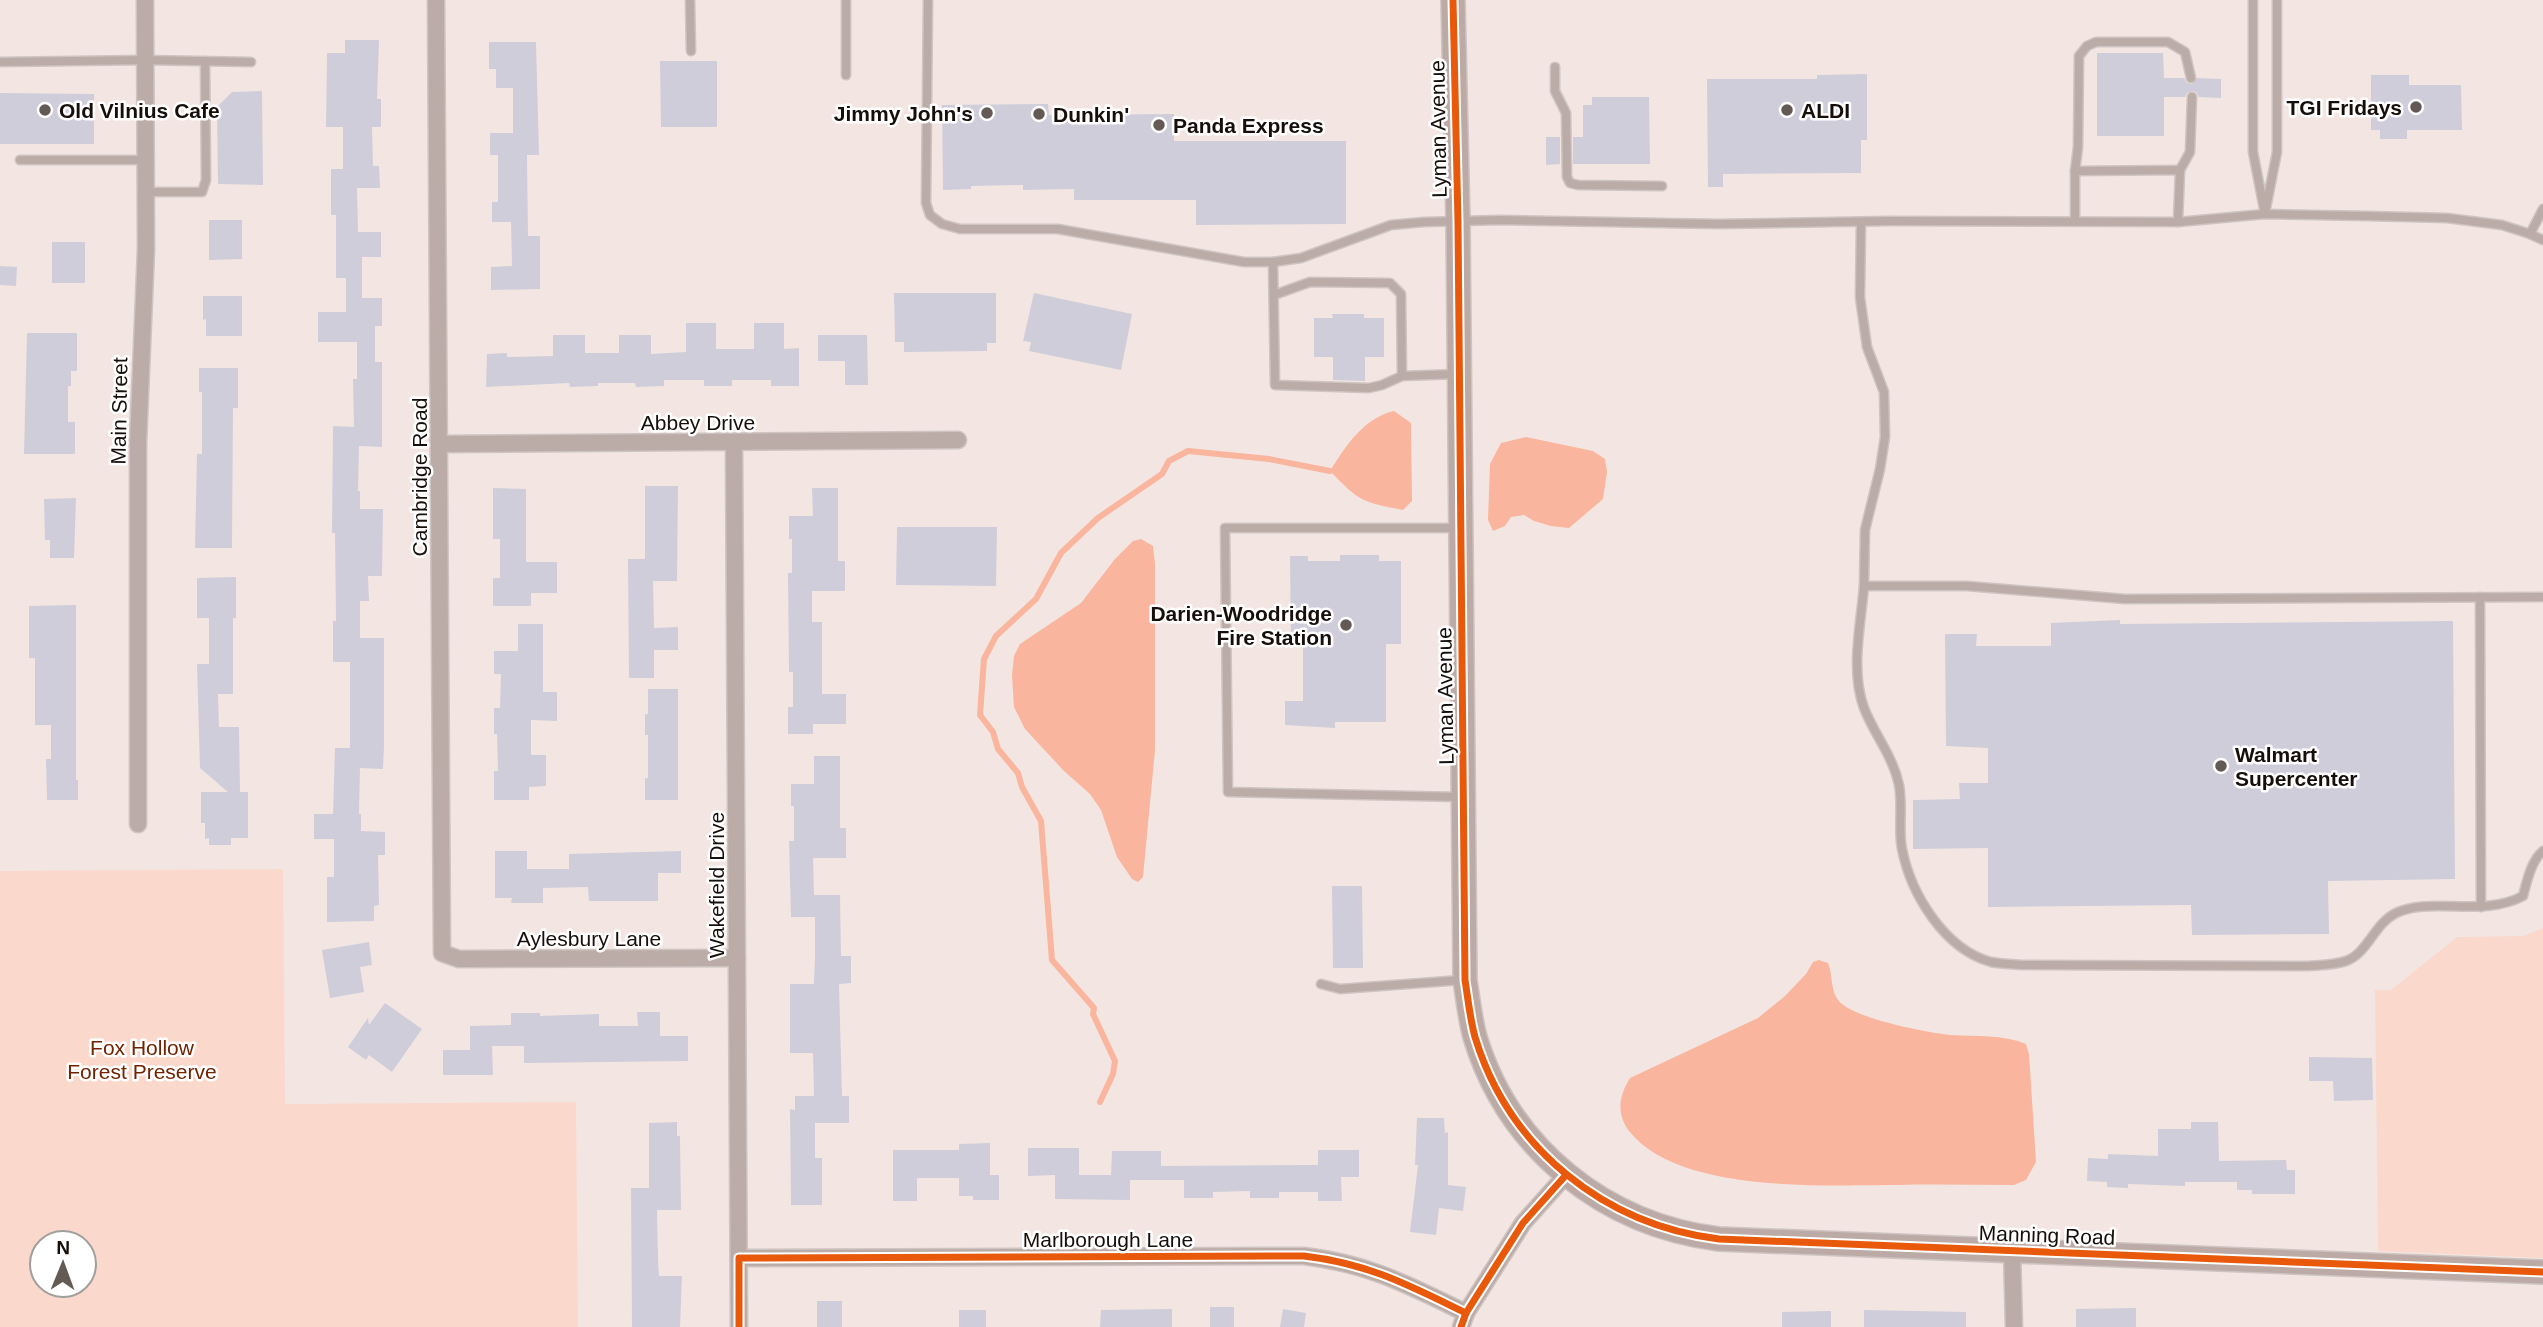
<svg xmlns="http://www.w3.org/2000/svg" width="2543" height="1327" font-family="Helvetica,sans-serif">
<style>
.green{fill:#fad8cc;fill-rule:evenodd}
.water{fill:#f9b59d}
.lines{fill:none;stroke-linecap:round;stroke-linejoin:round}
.stream{stroke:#f9b59d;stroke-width:6}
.building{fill:#cfcdda}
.lane-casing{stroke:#cec4c1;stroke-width:11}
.street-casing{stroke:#cec4c1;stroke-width:19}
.secondary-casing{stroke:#cec4c1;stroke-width:26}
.lane{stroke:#bbaca7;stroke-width:8}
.street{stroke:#bbaca7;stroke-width:16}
.secondary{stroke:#bbaaa6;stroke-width:23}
.cycleway-casing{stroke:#fff;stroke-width:11}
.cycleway{stroke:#e8590c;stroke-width:7}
.poi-dot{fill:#635a56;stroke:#fff;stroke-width:2.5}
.labels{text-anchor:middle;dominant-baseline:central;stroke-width:5;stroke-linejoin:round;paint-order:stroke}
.poi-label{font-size:21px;font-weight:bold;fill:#150e0b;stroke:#fff;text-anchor:start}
.street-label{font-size:21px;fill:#150e0b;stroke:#fff}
.park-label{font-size:21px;fill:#712200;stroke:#fff}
</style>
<rect width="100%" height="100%" fill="#f3e6e2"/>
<g class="green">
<path d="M 283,869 L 285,1104 L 576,1102 L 578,1327 L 0,1327 L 0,871 ZM 84,1243 L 84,1285 L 42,1285 L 42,1243 Z"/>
<path d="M 2543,928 L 2543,1258 L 2378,1251 L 2375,990 L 2391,990 L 2457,937 L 2523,936 Z"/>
</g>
<g class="water">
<path d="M 1394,411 L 1411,423 L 1412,501 L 1403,510 C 1361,502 1359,501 1330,471 C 1346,445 1364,418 1394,411 Z"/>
<path d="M 1526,437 L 1593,451 L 1605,459 L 1607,472 L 1603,499 L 1569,528 L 1551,526 L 1534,521 L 1524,515 L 1511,517 L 1505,526 L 1493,531 L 1488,520 L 1490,464 L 1501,443 Z"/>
<path d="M 1141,539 L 1153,546 L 1155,564 L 1155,750 L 1143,877 L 1138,882 L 1132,879 L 1117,857 L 1101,810 L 1090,794 L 1064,771 L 1025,729 L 1014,707 L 1012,675 L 1014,656 L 1020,644 L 1081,603 L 1115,559 L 1133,541 Z"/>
<path d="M 1819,960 L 1828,963 C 1833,975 1830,989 1838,1000 C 1851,1018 1928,1033 1951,1035 C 1977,1037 2002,1034 2026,1044 L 2029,1054 L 2036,1162 L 2026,1180 L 2014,1185 C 1975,1185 1936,1184 1897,1185 C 1824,1185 1679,1194 1629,1131 C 1616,1113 1619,1096 1630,1078 L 1758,1018 L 1785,996 L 1806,974 L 1813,962 Z"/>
</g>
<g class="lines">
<path class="stream" d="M 1100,1102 L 1113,1074 L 1115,1061 L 1093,1014 L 1094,1008 L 1052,960 L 1041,821 L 1022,787 L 1018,773 L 998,749 L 993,732 L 980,715 L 984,659 L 996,636 L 1036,599 L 1061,553 L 1098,518 L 1162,474 L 1169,461 L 1188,451 L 1269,459 L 1330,471"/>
</g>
<g class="building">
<path d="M 345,40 L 379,40 L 377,99 L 381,99 L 381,127 L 372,127 L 373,166 L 379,166 L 380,188 L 357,188 L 358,232 L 381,232 L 381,257 L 362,257 L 362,298 L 382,298 L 382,326 L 375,326 L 375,362 L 382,362 L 382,447 L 359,446 L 358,491 L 360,491 L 360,509 L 383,509 L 382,576 L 368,576 L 369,601 L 360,601 L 360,638 L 384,638 L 384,747 L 383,769 L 360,768 L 359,814 L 361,814 L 361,831 L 385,832 L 385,855 L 378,855 L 379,905 L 374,906 L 374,921 L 327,922 L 327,877 L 334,877 L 334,839 L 314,839 L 314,814 L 333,814 L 335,748 L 350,748 L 350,662 L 333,662 L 333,621 L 336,621 L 335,533 L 332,533 L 333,426 L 354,427 L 353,379 L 357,379 L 357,342 L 318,342 L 318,312 L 346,312 L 346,278 L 336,278 L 336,215 L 331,215 L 331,169 L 343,169 L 343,127 L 326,127 L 327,53 L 345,53 Z"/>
<path d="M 489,42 L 536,42 L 539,155 L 527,155 L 528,236 L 540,236 L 540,289 L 491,290 L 491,267 L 512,266 L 511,222 L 492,222 L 492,202 L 498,202 L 498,155 L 490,155 L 490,133 L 513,133 L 513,88 L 496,88 L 496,69 L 489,69 Z"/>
<path d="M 2097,53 L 2163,53 L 2164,78 L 2184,78 L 2187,83 L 2192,84 L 2197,78 L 2221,79 L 2221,98 L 2199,97 L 2196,92 L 2192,91 L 2187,93 L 2185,97 L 2164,97 L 2164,136 L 2097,136 Z"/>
<path d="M 660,61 L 717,61 L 717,127 L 661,127 Z"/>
<path d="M 1867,74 L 1867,140 L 1861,140 L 1861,173 L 1723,174 L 1723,187 L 1708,187 L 1707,79 L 1817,79 L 1817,75 Z"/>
<path d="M 2371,75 L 2409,75 L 2409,85 L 2461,85 L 2462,130 L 2407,130 L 2407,139 L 2380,139 L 2380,130 L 2371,130 Z"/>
<path d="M 262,91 L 263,185 L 218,184 L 217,107 L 232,92 Z"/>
<path d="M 0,93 L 94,94 L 94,144 L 0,144 Z"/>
<path d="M 1592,97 L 1649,97 L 1650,164 L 1573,164 L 1573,137 L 1583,137 L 1583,105 L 1592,105 Z"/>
<path d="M 1048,104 L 1049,115 L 1174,114 L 1174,141 L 1346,141 L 1346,224 L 1196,225 L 1196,200 L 1074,200 L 1074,189 L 1023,190 L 1023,185 L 971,186 L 971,189 L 943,190 L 942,105 Z"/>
<path d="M 1546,137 L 1560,137 L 1560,164 L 1546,165 Z"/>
<path d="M 209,220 L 242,220 L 242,259 L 209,260 Z"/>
<rect x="52" y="242" width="33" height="41"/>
<path d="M 0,266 L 17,267 L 16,286 L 0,285 Z"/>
<path d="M 894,293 L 996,293 L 996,343 L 987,343 L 987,351 L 904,352 L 904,342 L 895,342 Z"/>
<path d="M 1034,293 L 1132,314 L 1121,370 L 1029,351 L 1031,342 L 1023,341 Z"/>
<path d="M 203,296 L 242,296 L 242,336 L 206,336 L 206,319 L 203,320 Z"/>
<path d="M 1332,314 L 1364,314 L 1364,318 L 1384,318 L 1384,357 L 1365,357 L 1365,381 L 1333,380 L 1333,357 L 1314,357 L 1314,318 L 1333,318 Z"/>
<path d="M 686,323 L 716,323 L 716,349 L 754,349 L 754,323 L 784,323 L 784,349 L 799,348 L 799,386 L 771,386 L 771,380 L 732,380 L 732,386 L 704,386 L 704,380 L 664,380 L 664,386 L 636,387 L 635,383 L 598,383 L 598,386 L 570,387 L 569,383 L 486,387 L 487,354 L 507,353 L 507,357 L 553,356 L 553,335 L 585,335 L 585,353 L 619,353 L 619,335 L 651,335 L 651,354 L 686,352 Z"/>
<path d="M 27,333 L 77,333 L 77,371 L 71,371 L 71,386 L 68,386 L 68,422 L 75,422 L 75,454 L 24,454 Z"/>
<path d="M 818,335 L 867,335 L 868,385 L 845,385 L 845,361 L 818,361 Z"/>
<path d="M 199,368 L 238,368 L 238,408 L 233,408 L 232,548 L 195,548 L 197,454 L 202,454 L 202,392 L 199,392 Z"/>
<path d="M 645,486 L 678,486 L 677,581 L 653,581 L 654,628 L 678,627 L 678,650 L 654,650 L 654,678 L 629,678 L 628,559 L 645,559 Z"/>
<path d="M 493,488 L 526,489 L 526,562 L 557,562 L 557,593 L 531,593 L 531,606 L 493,606 L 493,578 L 500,578 L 500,539 L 493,539 Z"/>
<path d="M 812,488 L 838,488 L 838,561 L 845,561 L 845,591 L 812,591 L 812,622 L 822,622 L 822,694 L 846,694 L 846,724 L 813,724 L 813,734 L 788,734 L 788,707 L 793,707 L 793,672 L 789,672 L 788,573 L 792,573 L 792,539 L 789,539 L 789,516 L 813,516 Z"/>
<path d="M 76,498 L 74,558 L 50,558 L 50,540 L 45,540 L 44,499 Z"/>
<path d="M 897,527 L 997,527 L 996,586 L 896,585 Z"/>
<path d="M 1340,555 L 1379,555 L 1379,561 L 1401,561 L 1401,644 L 1386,644 L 1386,722 L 1335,722 L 1335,728 L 1285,725 L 1285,701 L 1303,701 L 1303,642 L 1291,642 L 1290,556 L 1308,556 L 1308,561 L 1340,561 Z"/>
<path d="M 236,577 L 236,618 L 233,618 L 233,694 L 218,694 L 219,727 L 239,727 L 240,792 L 248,792 L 248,838 L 231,838 L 231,845 L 209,845 L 209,838 L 205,839 L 205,823 L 201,823 L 201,792 L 228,792 L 200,768 L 197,664 L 209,664 L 209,618 L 197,618 L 197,578 Z"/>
<path d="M 76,605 L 76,780 L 78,780 L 78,800 L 47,800 L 46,759 L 51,759 L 51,725 L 35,725 L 35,658 L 29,658 L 29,606 Z"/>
<path d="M 2120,620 L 2120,624 L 2453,621 L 2455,879 L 2328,881 L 2329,934 L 2192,935 L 2191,905 L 1988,907 L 1988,848 L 1913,849 L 1913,800 L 1960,799 L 1959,783 L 1988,783 L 1988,748 L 1946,746 L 1945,634 L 1977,634 L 1976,646 L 2051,646 L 2051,623 Z"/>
<path d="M 518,624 L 543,624 L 543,692 L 557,692 L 557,721 L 531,720 L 531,755 L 546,755 L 546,786 L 529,787 L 529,800 L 494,800 L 494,771 L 498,771 L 497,734 L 494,734 L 494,708 L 500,708 L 501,674 L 494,674 L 494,651 L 518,651 Z"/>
<path d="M 648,689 L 678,689 L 678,800 L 645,800 L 645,778 L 648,778 L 648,735 L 645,735 L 645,714 L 648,714 Z"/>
<path d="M 814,756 L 840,756 L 840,828 L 846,828 L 846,858 L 813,858 L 814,895 L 840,895 L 841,956 L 851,956 L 851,983 L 839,984 L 842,1096 L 849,1096 L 849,1123 L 815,1123 L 815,1158 L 822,1158 L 822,1205 L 791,1205 L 790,1109 L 795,1110 L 795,1096 L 814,1096 L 813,1053 L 790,1053 L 790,984 L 814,984 L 815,956 L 815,917 L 791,917 L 789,841 L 794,841 L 794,806 L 791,806 L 791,784 L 814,784 Z"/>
<path d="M 495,851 L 527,851 L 527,869 L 569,869 L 569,854 L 681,851 L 681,873 L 658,873 L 658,901 L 589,901 L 588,887 L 543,888 L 543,903 L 511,903 L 512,898 L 495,898 Z"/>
<path d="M 1332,886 L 1362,886 L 1363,968 L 1333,968 Z"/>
<path d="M 369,942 L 372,965 L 360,967 L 364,992 L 330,998 L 322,950 Z"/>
<path d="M 385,1003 L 422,1029 L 392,1072 L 369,1055 L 366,1060 L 348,1047 L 368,1018 L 369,1025 Z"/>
<path d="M 637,1012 L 660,1012 L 660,1036 L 688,1036 L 688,1061 L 524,1063 L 524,1046 L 492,1046 L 493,1075 L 443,1075 L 443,1050 L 470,1050 L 470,1026 L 511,1025 L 511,1013 L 540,1013 L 540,1016 L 599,1014 L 599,1026 L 638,1026 Z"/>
<path d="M 2309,1057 L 2372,1058 L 2373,1100 L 2334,1101 L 2333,1081 L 2309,1081 Z"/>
<path d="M 1417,1118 L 1444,1118 L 1445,1133 L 1448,1132 L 1448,1185 L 1466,1187 L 1463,1211 L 1439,1208 L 1436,1235 L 1410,1232 L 1418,1165 L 1415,1165 Z"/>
<path d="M 677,1122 L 677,1136 L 680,1136 L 681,1210 L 657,1210 L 658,1259 L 659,1276 L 682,1276 L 680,1327 L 632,1327 L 631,1188 L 649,1188 L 649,1123 Z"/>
<path d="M 2191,1122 L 2218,1122 L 2219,1161 L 2286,1160 L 2287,1170 L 2295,1170 L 2295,1194 L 2252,1194 L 2252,1190 L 2237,1190 L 2237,1182 L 2185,1182 L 2185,1186 L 2128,1184 L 2128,1188 L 2107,1187 L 2107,1182 L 2087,1181 L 2088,1158 L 2108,1159 L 2108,1154 L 2158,1156 L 2158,1129 L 2191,1129 Z"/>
<path d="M 990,1143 L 990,1175 L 999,1175 L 999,1200 L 973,1200 L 973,1196 L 959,1196 L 959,1178 L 917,1178 L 917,1201 L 893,1201 L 893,1150 L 959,1150 L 959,1144 Z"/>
<path d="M 1028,1148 L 1079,1148 L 1079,1175 L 1111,1175 L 1112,1151 L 1161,1151 L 1161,1166 L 1318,1165 L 1318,1150 L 1359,1150 L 1359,1177 L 1341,1177 L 1342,1201 L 1318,1201 L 1318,1192 L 1279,1192 L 1279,1198 L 1250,1198 L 1250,1191 L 1213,1192 L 1213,1198 L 1184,1198 L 1184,1180 L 1130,1180 L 1130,1200 L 1055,1199 L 1055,1175 L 1028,1176 Z"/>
<rect x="817" y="1301" width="25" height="26"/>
<rect x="1210" y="1307" width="24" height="20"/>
<path d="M 2136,1308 L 2136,1327 L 2076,1327 L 2076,1309 Z"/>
<path d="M 1172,1309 L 1172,1327 L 1100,1327 L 1101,1310 Z"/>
<path d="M 1283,1309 L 1306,1313 L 1304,1327 L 1280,1327 Z"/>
<rect x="959" y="1310" width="27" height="17"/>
<path d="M 1864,1310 L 1966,1312 L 1966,1327 L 1864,1327 Z"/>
<path d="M 1831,1311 L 1831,1327 L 1782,1327 L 1782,1312 Z"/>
</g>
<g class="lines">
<defs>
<g id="lane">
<path d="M 690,0 L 691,51"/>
<path d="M 928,0 L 926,203 L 930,215 L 942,224 L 960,229 L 1058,229 L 1244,262 L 1273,262 L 1301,258 L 1391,225 L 1424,222 L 1500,220 L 1719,224 L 1889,221 L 2178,222 L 2265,214 L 2367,216 L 2447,218 L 2502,225 L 2530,234 L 2543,240"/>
<path d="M 2253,0 L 2253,152 L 2265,214"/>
<path d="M 0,62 L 145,60 L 251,62"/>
<path d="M 1555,67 L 1555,91 L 1566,113 L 1567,177 L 1570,183 L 1578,185 L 1662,186"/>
<path d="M 846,75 L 846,0"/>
<path d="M 20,160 L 147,160"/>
<path d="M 2180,170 L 2190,152 L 2192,97"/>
<path d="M 2075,171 L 2078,147 L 2079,56 L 2087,46 L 2096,42 L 2168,42 L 2185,52 L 2191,78"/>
<path d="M 147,192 L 202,192 L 206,180 L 205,61"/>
<path d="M 2266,208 L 2277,152 L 2277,0"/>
<path d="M 2075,221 L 2075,171 L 2180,170 L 2178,222"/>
<path d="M 1861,223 L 1860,297 L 1867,347 L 1884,392 L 1885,437 L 1880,469 L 1865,530 L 1864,586 L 1967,586 L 2125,599 L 2543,597"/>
<path d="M 2530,234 L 2543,209"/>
<path d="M 1273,262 L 1275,385 L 1369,388 L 1382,385 L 1402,376 L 1458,374"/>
<path d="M 1274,295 L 1310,282 L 1390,283 L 1401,294 L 1402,376"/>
<path d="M 1458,528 L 1225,528 L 1228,792 L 1460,797"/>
<path d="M 1864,586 C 1861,624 1850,670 1864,708 C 1874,734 1893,756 1899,785 C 1903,806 1898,829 1902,849 C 1911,894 1944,949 1991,962 C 2001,964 2013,964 2023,965 L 2308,966 C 2320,965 2335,965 2346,961 C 2368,953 2374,924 2396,913 C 2431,896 2482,918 2523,896 C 2527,881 2531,861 2543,851"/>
<path d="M 2480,597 L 2481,907"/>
<path d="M 1321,984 L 1340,989 L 1462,980"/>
</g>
<g id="street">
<path d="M 436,0 L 442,953 L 459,959 L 737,958"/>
<path d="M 734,443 L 739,1327"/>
<path d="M 439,444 L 958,440"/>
<path d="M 138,824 L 138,443 L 146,249 L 145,0"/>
<path d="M 2012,1251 L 2014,1327"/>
<path d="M 739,1258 L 1304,1256 C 1370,1264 1408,1285 1466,1313"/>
<path d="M 1461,1327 L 1466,1313 L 1523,1223 L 1566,1175"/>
</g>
<path id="secondary" d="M 1453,0 L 1458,222 L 1465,980 C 1468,999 1470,1019 1475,1037 C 1509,1149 1605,1225 1719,1239 L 2543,1272"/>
</defs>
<use href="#lane" class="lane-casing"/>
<use href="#street" class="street-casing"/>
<use href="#secondary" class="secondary-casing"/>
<use href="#lane" class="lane"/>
<use href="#street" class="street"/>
<use href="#secondary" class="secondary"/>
<defs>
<g id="cycleway">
<path d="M 1453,0 L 1458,222 L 1465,980 C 1468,999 1470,1019 1475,1037 C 1509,1149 1605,1225 1719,1239 L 2543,1272"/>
<path d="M 739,1327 L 739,1258 L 1304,1256 C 1370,1264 1408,1285 1466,1313"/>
<path d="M 1461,1327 L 1466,1313 L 1523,1223 L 1566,1175"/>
</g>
</defs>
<use href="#cycleway" class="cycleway-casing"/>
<use href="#cycleway" class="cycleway"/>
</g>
<g class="poi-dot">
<circle cx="2416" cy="107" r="7"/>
<circle cx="45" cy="110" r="7"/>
<circle cx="1787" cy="110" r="7"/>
<circle cx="987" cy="113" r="7"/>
<circle cx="1039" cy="114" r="7"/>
<circle cx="1159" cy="125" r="7"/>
<circle cx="1346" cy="625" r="7"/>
<circle cx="2221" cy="766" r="7"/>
</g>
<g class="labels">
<g class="poi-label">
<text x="2402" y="107" text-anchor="end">TGI Fridays</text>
<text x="59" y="110">Old Vilnius Cafe</text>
<text x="1801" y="110">ALDI</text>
<text x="973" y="113" text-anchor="end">Jimmy John's</text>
<text x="1053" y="114">Dunkin'</text>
<text x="1173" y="125">Panda Express</text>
<text x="1332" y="613" text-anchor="end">Darien-Woodridge<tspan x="1332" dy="24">Fire Station</tspan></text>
<text x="2235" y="754">Walmart<tspan x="2235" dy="24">Supercenter</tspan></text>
</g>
<g class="street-label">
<text transform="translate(1438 129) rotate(-91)">Lyman Avenue</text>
<text transform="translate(119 411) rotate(-89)">Main Street</text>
<text x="698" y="422">Abbey Drive</text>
<text transform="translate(419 477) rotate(-90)">Cambridge Road</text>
<text transform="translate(1445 696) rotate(-91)">Lyman Avenue</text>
<text transform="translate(716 885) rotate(-90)">Wakefield Drive</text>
<text x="589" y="938">Aylesbury Lane</text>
<text transform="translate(2047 1235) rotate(2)">Manning Road</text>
<text x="1108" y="1239">Marlborough Lane</text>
</g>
<g class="park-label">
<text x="142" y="1047">Fox Hollow<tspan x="142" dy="24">Forest Preserve</tspan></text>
</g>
</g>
<g transform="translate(63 1264) rotate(1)"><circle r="33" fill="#ffffff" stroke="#a19f9d" stroke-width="2"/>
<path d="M0-5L12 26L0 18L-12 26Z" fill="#635a56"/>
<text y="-10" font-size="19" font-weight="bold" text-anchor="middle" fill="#150e0b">N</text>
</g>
</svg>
